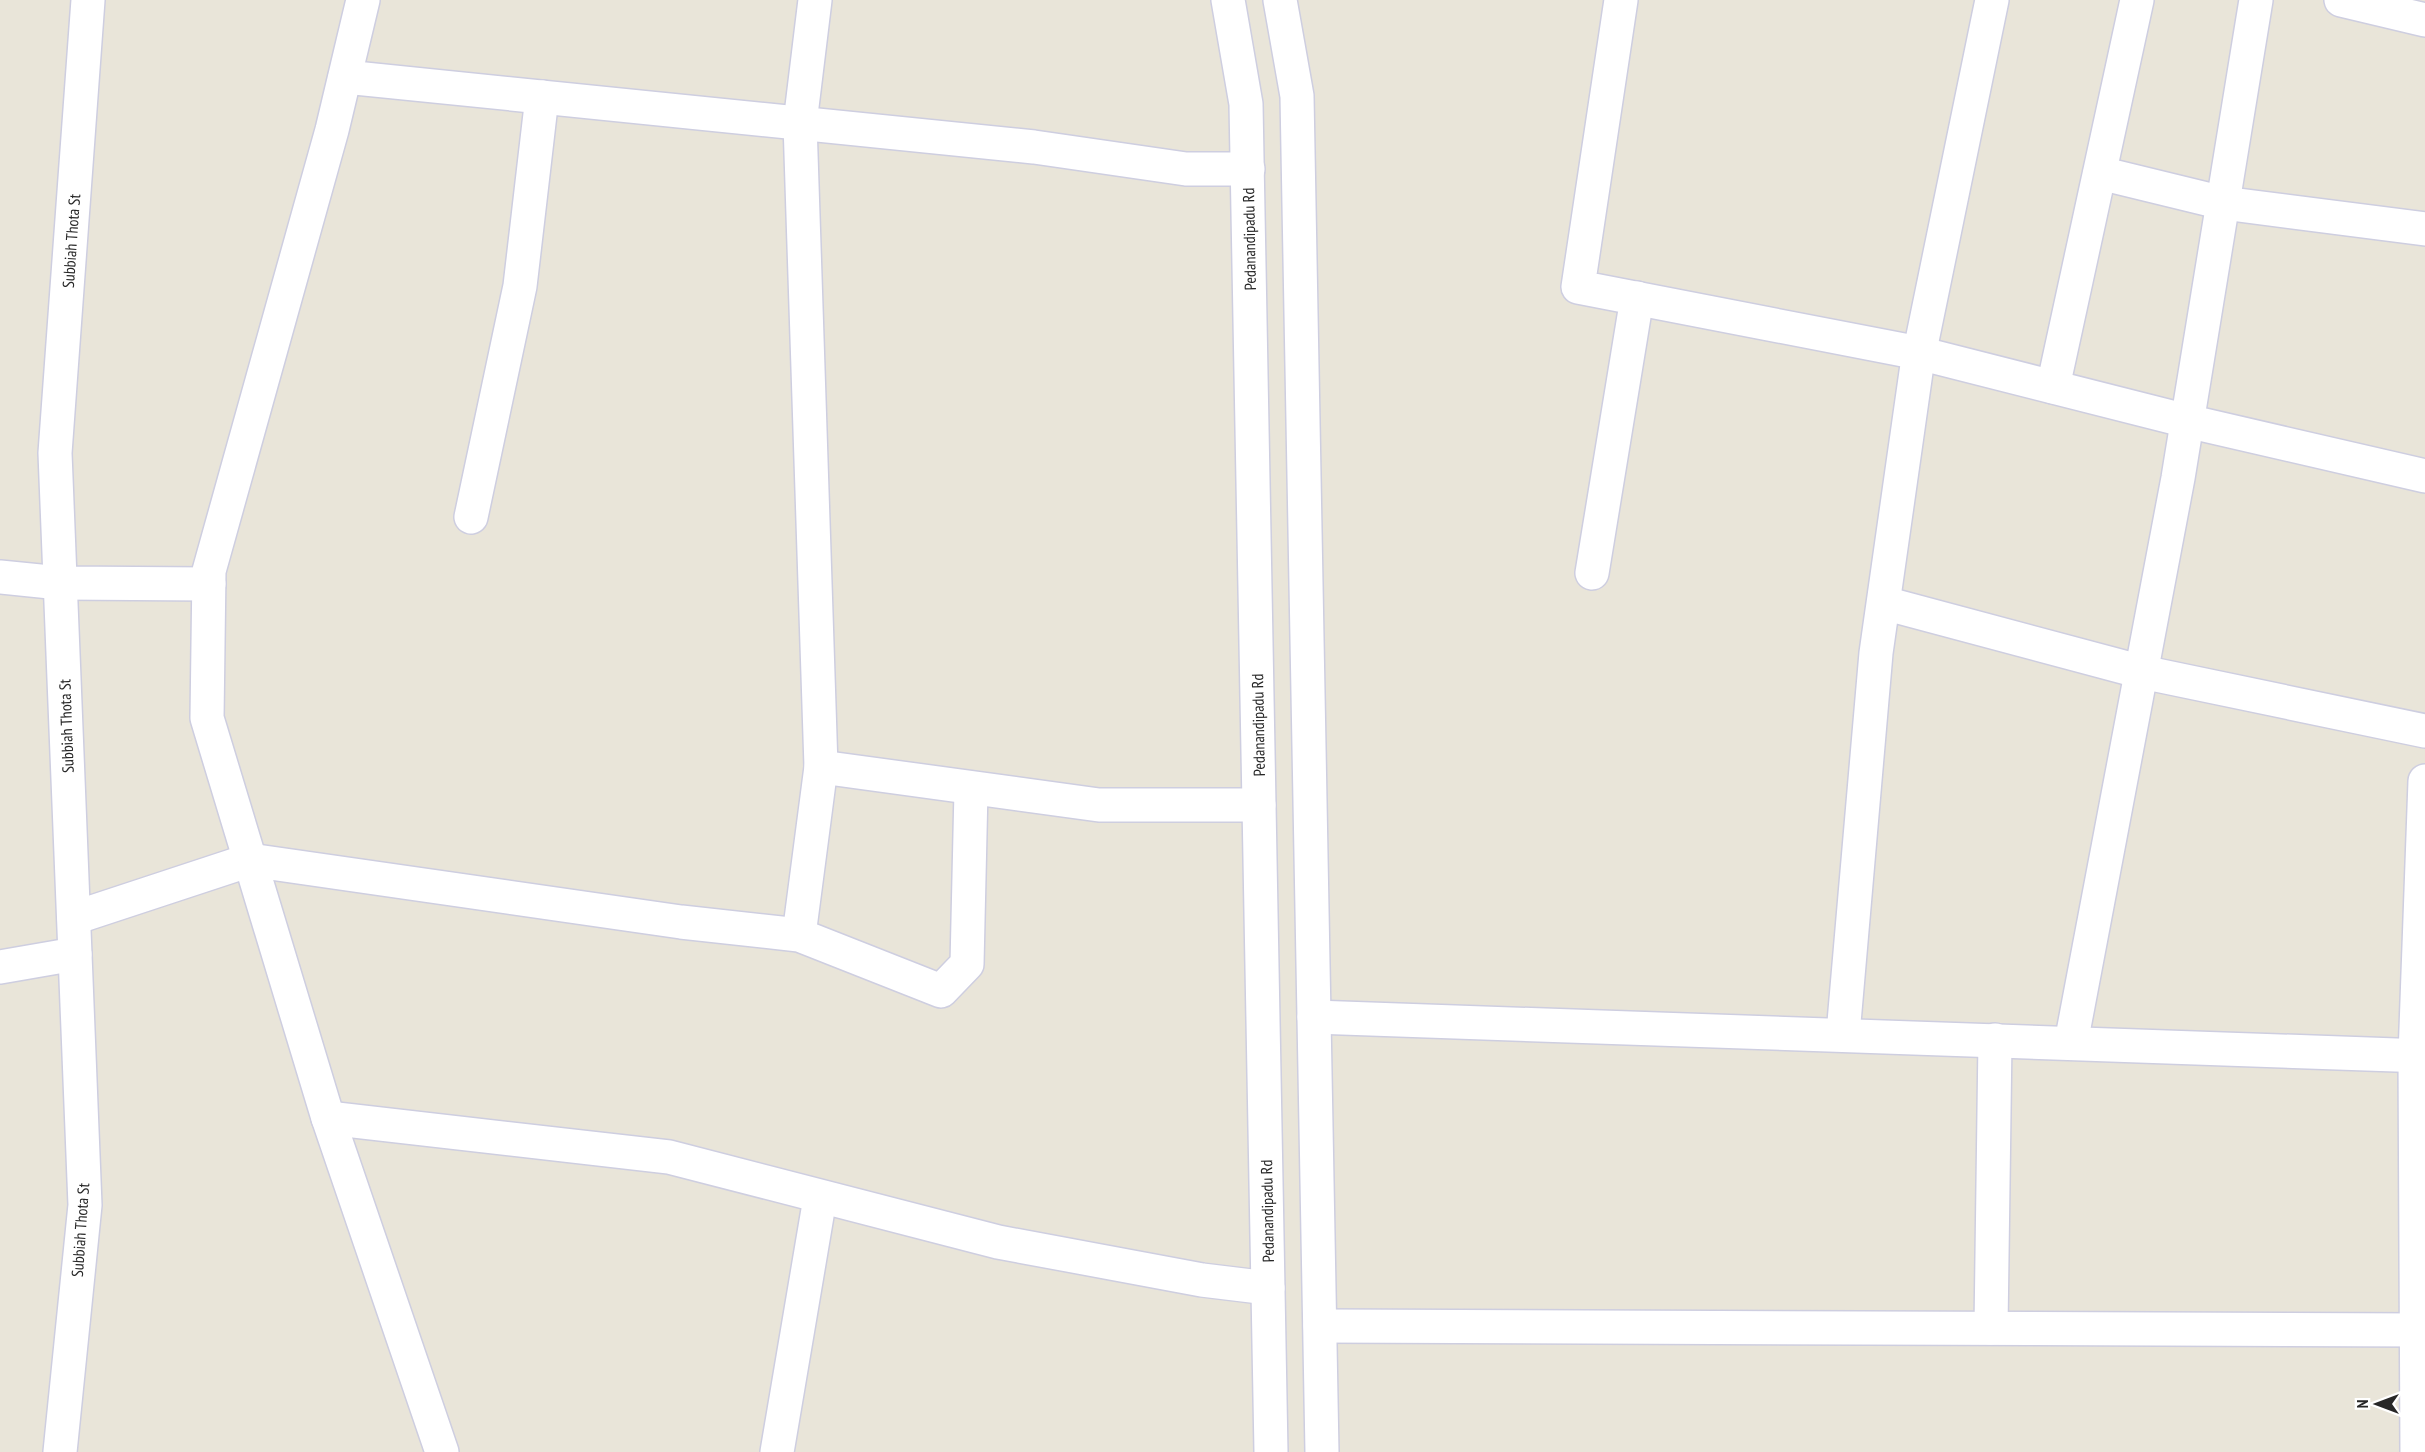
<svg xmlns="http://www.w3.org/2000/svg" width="2425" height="1452" font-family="'PT Sans Narrow',sans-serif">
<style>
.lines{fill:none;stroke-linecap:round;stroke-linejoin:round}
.minor-casing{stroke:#cecee0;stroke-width:36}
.secondary-casing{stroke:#cecee0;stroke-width:36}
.minor{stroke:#fff;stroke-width:33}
.secondary{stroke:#fff;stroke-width:33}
.labels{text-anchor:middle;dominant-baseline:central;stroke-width:4.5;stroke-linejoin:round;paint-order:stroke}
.street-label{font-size:16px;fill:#272727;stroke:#fff}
</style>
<rect width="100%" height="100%" fill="#e9e5d9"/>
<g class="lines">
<defs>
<g id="minor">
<path d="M 363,0 L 332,130 L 209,571 L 207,718 L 328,1118 L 442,1452"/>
<path d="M 1621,0 L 1578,287 L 1919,353 L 2187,421 L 2425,476"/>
<path d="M 2341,0 L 2425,20"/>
<path d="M 345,77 L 1034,147 L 1186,169 L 1248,169"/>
<path d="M 2100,173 L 2223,203 L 2425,229"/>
<path d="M 2053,387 L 2137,0"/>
<path d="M 471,517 L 520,286 L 542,97"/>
<path d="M 1592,573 L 1637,298"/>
<path d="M 0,577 L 60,583 L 209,584"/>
<path d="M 1884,603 L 2142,672 L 2425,731"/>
<path d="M 821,767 L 1099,805 L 1259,805"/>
<path d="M 74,918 L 250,860 L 681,922 L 799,935 L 941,991 L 967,964 L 971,790"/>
<path d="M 799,935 L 821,767 L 800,123 L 815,0"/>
<path d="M 0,967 L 75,954"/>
<path d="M 1314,1017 L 2425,1056"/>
<path d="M 1843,1034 L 1876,653 L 1917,365 L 1992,0"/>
<path d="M 2071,1043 L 2178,478 L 2256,0"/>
<path d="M 328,1118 L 669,1157 L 998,1242 L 1202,1280 L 1268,1288"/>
<path d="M 1320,1326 L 2425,1330"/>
<path d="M 1991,1328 L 1995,1040"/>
<path d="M 60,1452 L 85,1205 L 55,453 L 88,0"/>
<path d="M 777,1452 L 820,1198"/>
<path d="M 2417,1452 L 2415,1056 L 2425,781"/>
</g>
<g id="secondary">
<path d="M 1228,0 L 1246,104 L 1271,1452"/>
<path d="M 1280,0 L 1297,96 L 1322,1452"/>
</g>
</defs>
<use href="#minor" class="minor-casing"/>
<use href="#secondary" class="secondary-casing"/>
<use href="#minor" class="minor"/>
<use href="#secondary" class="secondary"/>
</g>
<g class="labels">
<g class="street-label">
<text transform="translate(1249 239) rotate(-91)">Pedanandipadu Rd</text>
<text transform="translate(71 241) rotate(-86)">Subbiah Thota St</text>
<text transform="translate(1258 725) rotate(-91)">Pedanandipadu Rd</text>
<text transform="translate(66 726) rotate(-92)">Subbiah Thota St</text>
<text transform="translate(1267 1211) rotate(-91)">Pedanandipadu Rd</text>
<text transform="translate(80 1230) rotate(-86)">Subbiah Thota St</text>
</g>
</g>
<g transform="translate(2377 1404) rotate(270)" stroke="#ffffff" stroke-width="4.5" paint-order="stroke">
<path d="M0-4.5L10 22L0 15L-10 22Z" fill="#272727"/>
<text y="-9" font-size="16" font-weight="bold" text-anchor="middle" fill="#272727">N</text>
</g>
</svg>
